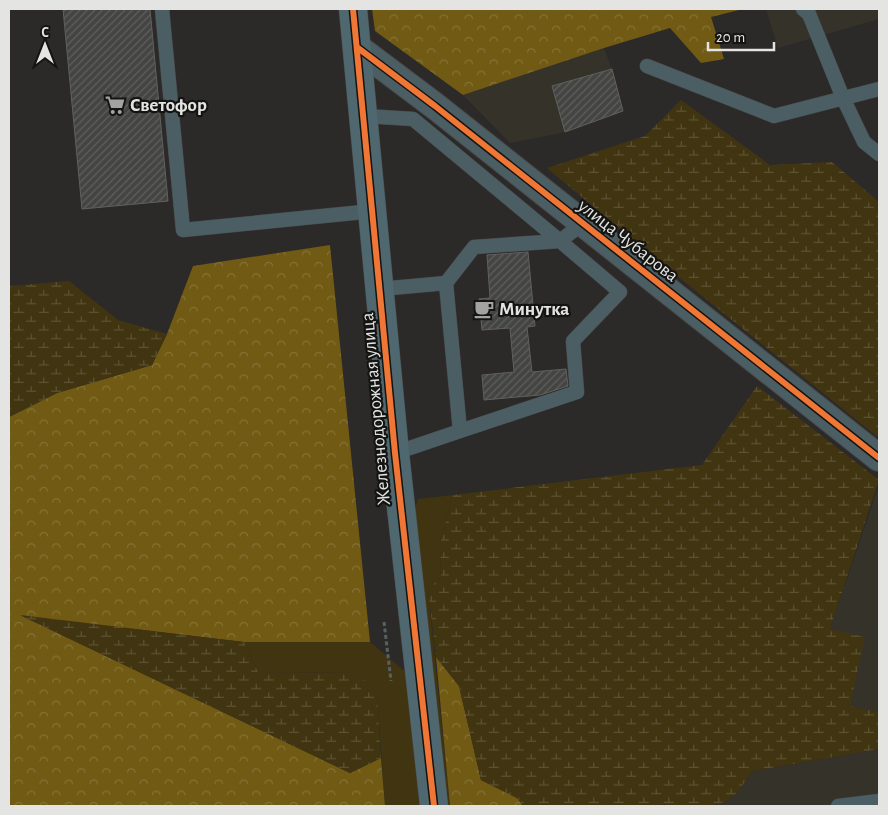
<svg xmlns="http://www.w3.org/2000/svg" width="888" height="815" font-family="'Alegreya Sans',sans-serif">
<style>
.built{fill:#35322a}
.grass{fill:#413411}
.forest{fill:url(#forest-crowns)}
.wetland{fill:url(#wetland-marsh)}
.building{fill:url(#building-hatch);stroke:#60605f}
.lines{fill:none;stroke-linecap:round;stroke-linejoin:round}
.lane-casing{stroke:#494847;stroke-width:15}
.street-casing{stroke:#494847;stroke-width:28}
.secondary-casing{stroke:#494847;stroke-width:29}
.path{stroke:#566164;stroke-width:3;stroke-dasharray:4 2.5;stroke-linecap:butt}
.lane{stroke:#4b5e64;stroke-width:14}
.street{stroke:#4b5e64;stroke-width:26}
.secondary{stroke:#4f676f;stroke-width:28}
.cycleway-casing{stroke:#141412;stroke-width:9}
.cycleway{stroke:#f07635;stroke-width:6}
.labels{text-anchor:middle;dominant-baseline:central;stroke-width:4.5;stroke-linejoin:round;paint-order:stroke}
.poi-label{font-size:19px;font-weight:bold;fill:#e4e4e2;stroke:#141412;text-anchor:start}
.street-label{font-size:19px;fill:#e4e4e2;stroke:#141412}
</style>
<defs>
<pattern id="forest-crowns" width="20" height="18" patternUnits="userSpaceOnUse" patternTransform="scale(1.25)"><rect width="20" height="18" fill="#715a13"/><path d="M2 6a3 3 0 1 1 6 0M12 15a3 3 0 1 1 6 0" fill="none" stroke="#857235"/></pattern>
<pattern id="wetland-marsh" width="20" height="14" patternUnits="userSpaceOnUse" patternTransform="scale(1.25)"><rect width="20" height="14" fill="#413411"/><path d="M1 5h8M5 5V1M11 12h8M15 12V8" fill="none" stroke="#5c5133"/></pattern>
<pattern id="building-hatch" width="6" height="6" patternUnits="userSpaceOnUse" patternTransform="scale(1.25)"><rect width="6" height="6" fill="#444443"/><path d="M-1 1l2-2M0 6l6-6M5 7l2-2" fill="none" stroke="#5f5f5e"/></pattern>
</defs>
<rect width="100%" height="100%" fill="#2b2a29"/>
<g class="built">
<path d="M 766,9 L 879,9 L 879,19 L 778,48 Z"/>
<path d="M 604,48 L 612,69 L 623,111 L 565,132 L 510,143 L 463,95 Z"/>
<path d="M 879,485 L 879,712 L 850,706 L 830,629 Z"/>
<path d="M 879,749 L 879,806 L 711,806 L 732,798 L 753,771 Z"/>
</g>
<g class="grass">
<path d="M 453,495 L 440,544 L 441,577 L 428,589 L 450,806 L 444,806 L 413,517 L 418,499 Z"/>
<path d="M 244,642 L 370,642 L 408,674 L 424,806 L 385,806 L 377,694 L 358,673 L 258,672 Z"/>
</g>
<g class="forest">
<path d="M 372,9 L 743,9 L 711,17 L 724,59 L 701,63 L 670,28 L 604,48 L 463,95 L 375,31 Z"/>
<path d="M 330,245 L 370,642 L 244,642 L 22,616 L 350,773 L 381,758 L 385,806 L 9,806 L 9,417 L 57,393 L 152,365 L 167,334 L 193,266 Z"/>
<path d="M 436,657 L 459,686 L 481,780 L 517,798 L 523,806 L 450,806 Z"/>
</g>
<g class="wetland">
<path d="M 681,100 L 770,165 L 832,162 L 879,202 L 879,438 L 666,267 L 547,168 L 645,136 Z"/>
<path d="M 69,281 L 118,320 L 167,334 L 152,365 L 57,393 L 9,417 L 9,286 Z"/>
<path d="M 757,386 L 879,480 L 830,629 L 865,637 L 850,706 L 879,712 L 879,749 L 753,771 C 747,778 738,794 731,798 C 716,809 680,809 663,804 L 663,806 L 523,806 L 517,798 L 481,780 L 459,686 L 436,657 L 428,589 L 441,577 L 440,544 L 453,495 L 702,465 Z"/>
<path d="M 20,615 L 244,642 L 258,672 L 358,673 L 377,693 L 381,758 L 350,773 Z"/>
</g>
<g class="building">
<path d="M 63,9 L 150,9 L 168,201 L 82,209 Z"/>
<path d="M 612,69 L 623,111 L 565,132 L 552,86 Z"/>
<path d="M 528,252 L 535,326 L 527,327 L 532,372 L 566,369 L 568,386 L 540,395 L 484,400 L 482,375 L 514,372 L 510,328 L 482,330 L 479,299 L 490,298 L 487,255 Z"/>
</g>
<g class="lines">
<defs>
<g id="lane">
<path d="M 162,9 L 183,230 L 373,211"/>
<path d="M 803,9 L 809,14 L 843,98 L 864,142 L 879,154"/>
<path d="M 647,66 L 774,116 L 879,89"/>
<path d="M 365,116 L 413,119 L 560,241 L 582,224"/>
<path d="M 380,289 L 446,283"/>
<path d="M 395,453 L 460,431 L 446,283 L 474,247 L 560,241 L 620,292 L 573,341 L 577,392 L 460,431"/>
<path d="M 838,806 L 879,801"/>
</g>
<path id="street" d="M 358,48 L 435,106 L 879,458"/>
<path id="secondary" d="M 353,9 L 395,453 L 434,806"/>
</defs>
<use href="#lane" class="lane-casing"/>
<use href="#street" class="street-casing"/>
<use href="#secondary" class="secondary-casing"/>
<path class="path" d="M 384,622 L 391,681"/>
<use href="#lane" class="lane"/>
<use href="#street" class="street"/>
<use href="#secondary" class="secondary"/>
<defs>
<g id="cycleway">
<path d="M 353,9 L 395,453 L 434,806"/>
<path d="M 358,48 L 435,106 L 879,458"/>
</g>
</defs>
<use href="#cycleway" class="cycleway-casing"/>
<use href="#cycleway" class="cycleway"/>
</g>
<defs>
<symbol id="supermarket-bare" viewBox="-9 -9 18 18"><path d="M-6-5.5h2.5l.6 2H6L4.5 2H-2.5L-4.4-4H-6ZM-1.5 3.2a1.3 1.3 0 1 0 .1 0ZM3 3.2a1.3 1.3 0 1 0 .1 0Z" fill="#a3a3a1" stroke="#141412" stroke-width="2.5" paint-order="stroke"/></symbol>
<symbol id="cafe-bare" viewBox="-9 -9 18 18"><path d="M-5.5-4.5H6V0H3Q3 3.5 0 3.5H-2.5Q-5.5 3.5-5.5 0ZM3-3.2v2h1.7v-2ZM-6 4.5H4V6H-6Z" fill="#a3a3a1" stroke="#141412" stroke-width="2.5" paint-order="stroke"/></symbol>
</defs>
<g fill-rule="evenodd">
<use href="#supermarket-bare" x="101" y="91" width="28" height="28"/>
<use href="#cafe-bare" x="470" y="295" width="28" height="28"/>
</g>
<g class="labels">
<g class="poi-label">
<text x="130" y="105">Светофор</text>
<text x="499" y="309">Минутка</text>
</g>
<g class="street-label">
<text transform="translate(628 241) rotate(38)">улица Чубарова</text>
<text transform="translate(376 409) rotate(-95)">Железнодорожная улица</text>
</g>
</g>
<rect width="888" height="815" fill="none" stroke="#e4e4e2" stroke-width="20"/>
<g transform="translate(45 45)" stroke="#141412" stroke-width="4" paint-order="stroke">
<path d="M0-4L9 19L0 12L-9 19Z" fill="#e4e4e2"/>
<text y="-8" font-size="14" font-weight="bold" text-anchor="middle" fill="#e4e4e2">С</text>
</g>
<path d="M708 42v8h66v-8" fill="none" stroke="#e4e4e2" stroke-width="2.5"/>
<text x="716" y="42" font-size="15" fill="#e4e4e2" stroke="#141412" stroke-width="4" paint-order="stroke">20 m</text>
</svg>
